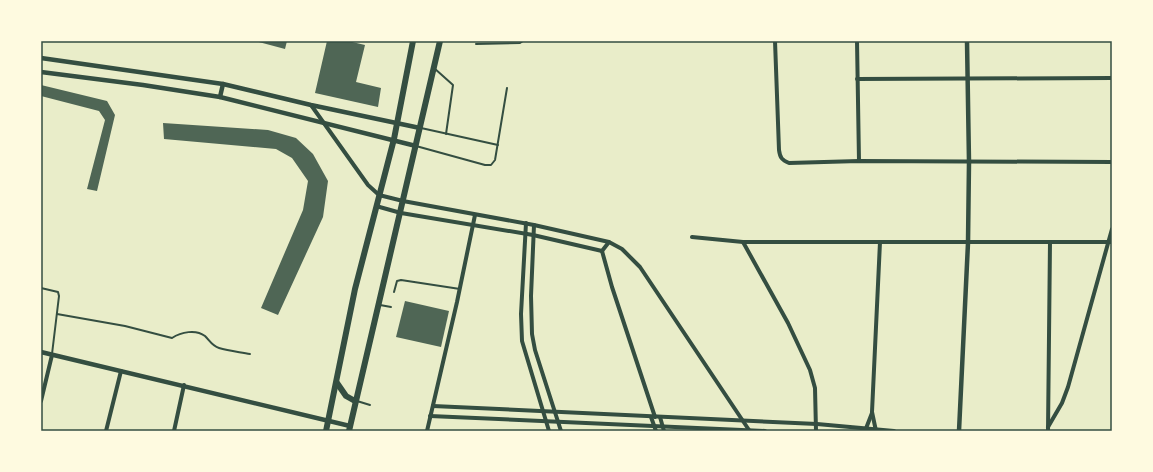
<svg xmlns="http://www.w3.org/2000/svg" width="1153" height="472" font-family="'PT Sans Narrow',sans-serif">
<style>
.building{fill:#4f6655}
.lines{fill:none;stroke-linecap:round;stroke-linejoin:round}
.service{stroke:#344e41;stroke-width:2}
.minor{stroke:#344e41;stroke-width:4}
.tertiary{stroke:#344e41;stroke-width:4.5}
.primary{stroke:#344e41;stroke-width:6}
.neatline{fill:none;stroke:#344e41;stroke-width:1.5}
</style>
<rect width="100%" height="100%" fill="#e9edc9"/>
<g class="building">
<path d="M 255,41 L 287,41 L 285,49 Z"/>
<path d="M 327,41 L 348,41 L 365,45 L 356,82 L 381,88 L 378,107 L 315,93 Z"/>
<path d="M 41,85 L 107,101 L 115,115 L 97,191 L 87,189 L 105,120 L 99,111 L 41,96 Z"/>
<path d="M 163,123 L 268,130 L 296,138 L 313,154 L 328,181 L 323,217 L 278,315 L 261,308 L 303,210 L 308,181 L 292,158 L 276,149 L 164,139 Z"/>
<path d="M 405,301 L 449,311 L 441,347 L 396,337 Z"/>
</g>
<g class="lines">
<g class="service">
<path d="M 476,44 L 520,43 L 523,41"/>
<path d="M 434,68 L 453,85 L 446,134"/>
<path d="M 421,128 L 498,145"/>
<path d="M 416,146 L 485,165 L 491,165 L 495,160 L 507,88"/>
<path d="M 41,288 L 58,292 L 59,296 L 52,354"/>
<path d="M 394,292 L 397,281 L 401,280 L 460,289"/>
<path d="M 380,305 L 391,307"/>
<path d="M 57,314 L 125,326 L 172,338 C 181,332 196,329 205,336 C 210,341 212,346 219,348 C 229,351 240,352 250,354"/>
<path d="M 357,401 L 370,405"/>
</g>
<g class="minor">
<path d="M 775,41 L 779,150 C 780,158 782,160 789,163 L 859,161 L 1112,162"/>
<path d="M 857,41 L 859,161"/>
<path d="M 857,79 L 1112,78"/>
<path d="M 311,105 L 368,185 L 379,195 L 403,201 L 534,225 L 609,242 L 622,249 L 640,267 L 749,430"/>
<path d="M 376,206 L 401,213 L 533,235 L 602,251"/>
<path d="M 526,223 L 521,314 L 522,341 L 549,431"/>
<path d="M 534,225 L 531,296 L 532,334 L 535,350 L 561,431"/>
<path d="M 692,237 L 743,242 L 1112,242"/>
<path d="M 743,242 L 788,323 L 810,370 L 815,388 L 816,431"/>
<path d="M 602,251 L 612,287 L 655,417"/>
<path d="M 602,251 L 609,242"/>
<path d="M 41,401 L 52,355"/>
<path d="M 433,406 L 817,424 L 894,431"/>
<path d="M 430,416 L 765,431"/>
<path d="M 651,417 L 656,431"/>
<path d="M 660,417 L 664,431"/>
<path d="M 1048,427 L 1062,403 L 1068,387 L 1112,229"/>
<path d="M 106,431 L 121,371"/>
<path d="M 174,431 L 184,385"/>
<path d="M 427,431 L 457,302 L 475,215"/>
<path d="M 865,431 L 872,413"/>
<path d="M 876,431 L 872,412 L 880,242"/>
<path d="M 1048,431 L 1050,242"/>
</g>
<g class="tertiary">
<path d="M 41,58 L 223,84 L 311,105 L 420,128"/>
<path d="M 41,72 L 143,85 L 220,97 L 416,146"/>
<path d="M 220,97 L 223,84"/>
<path d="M 41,352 L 350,426"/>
<path d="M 959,431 L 968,243 L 969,162 L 967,41"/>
</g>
<g class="primary">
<path d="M 337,383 L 346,396 L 355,401"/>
<path d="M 326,431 L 355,289 L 394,139 L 413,41"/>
<path d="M 349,431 L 440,41"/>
</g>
</g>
<rect width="1153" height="472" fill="none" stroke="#fefae0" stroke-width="84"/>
<rect x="42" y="42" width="1069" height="388" class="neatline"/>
</svg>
